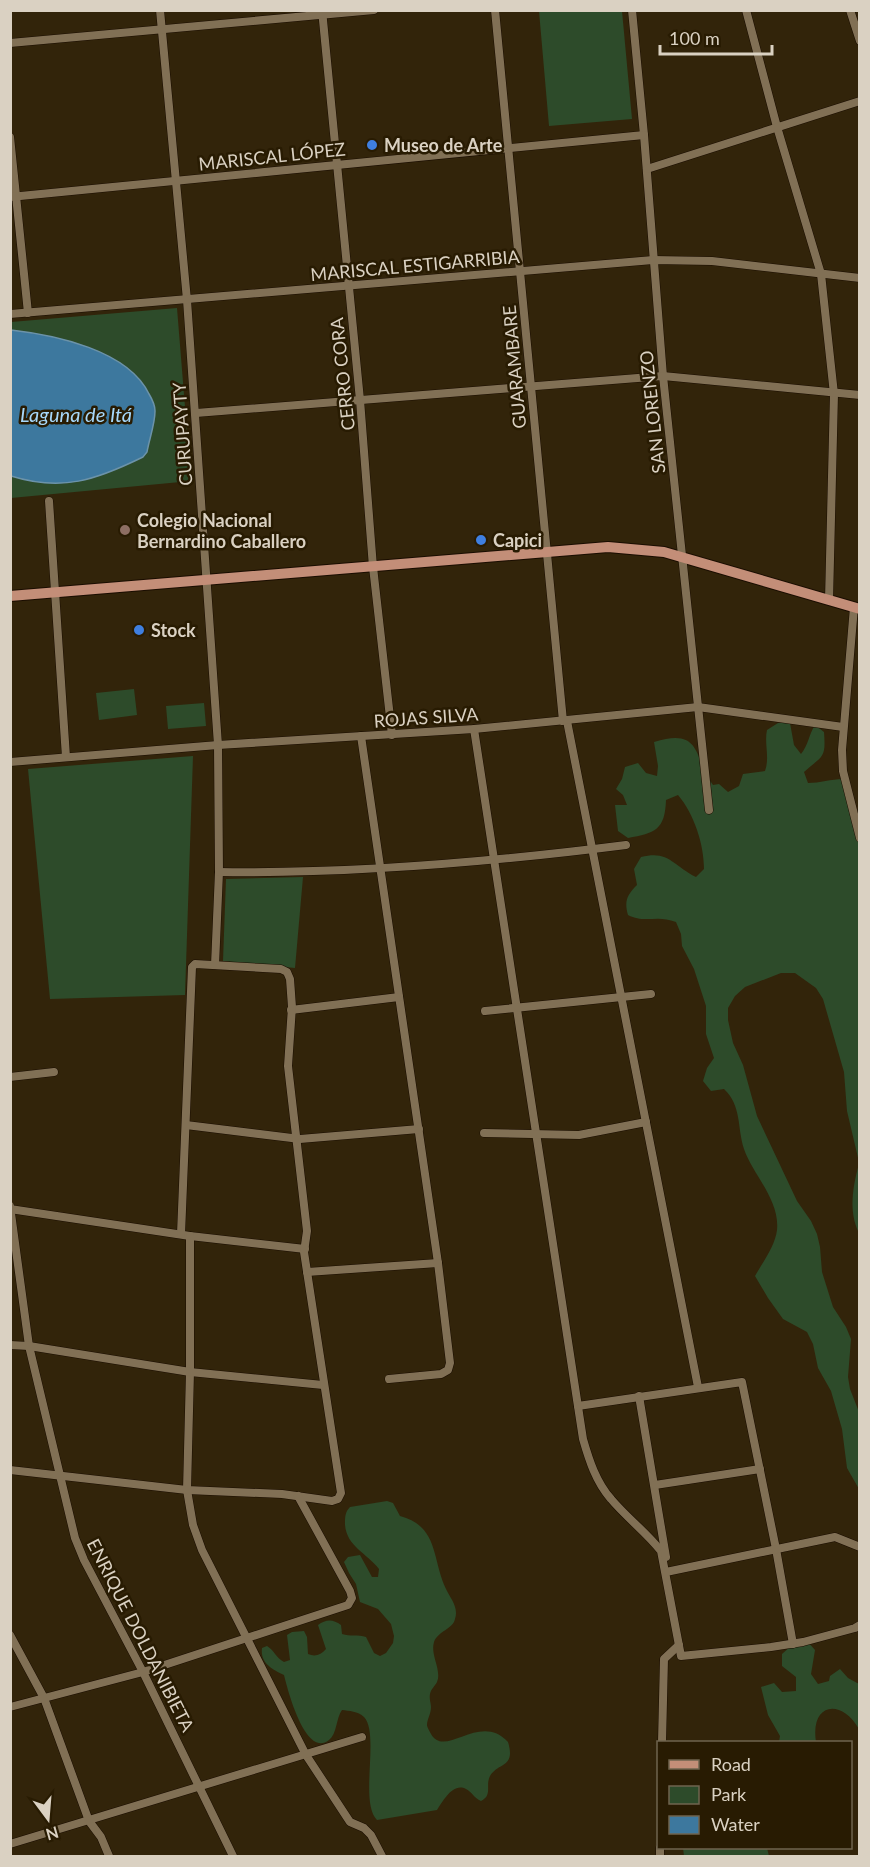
<svg xmlns="http://www.w3.org/2000/svg" width="870" height="1867" font-family="Lato,sans-serif">
<style>
.green{fill:#2d4b2a}
.water{fill:#3d789e;stroke:#6c93a9;stroke-width:1.5}
.lines{fill:none;stroke-linecap:round;stroke-linejoin:round}
.minor-casing{stroke:#1a0d00;stroke-width:9}
.major-casing{stroke:#1a0d00;stroke-width:12}
.minor{stroke:#817055;stroke-width:8}
.major{stroke:#c38e78;stroke-width:10}
.shop-dot{fill:#3f7fe0;stroke:#281b02;stroke-width:2}
.education-dot{fill:#8d6e63;stroke:#281b02;stroke-width:2}
.labels{text-anchor:middle;dominant-baseline:central;stroke-width:5;stroke-linejoin:round;paint-order:stroke}
.poi-label{font-size:18px;font-weight:bold;fill:#dad1c2;stroke:#281b02;text-anchor:start}
.street-label{font-size:18px;fill:#dad1c2;stroke:#281b02}
.water-label{font-size:20px;font-style:italic;fill:#a7d8fa;stroke:#281b02}
</style>
<rect width="100%" height="100%" fill="#32240a"/>
<g class="green">
<path d="M 539,11 L 622,11 L 632,119 L 549,126 Z"/>
<path d="M 177,308 L 191,481 L 11,498 L 11,322 Z"/>
<path d="M 134,689 L 137,715 L 99,720 L 96,693 Z"/>
<path d="M 204,703 L 206,726 L 168,729 L 166,706 Z"/>
<path d="M 778,723 L 790,723 L 794,745 L 801,754 C 808,746 809,734 815,725 L 824,732 C 826,759 823,755 804,772 L 808,783 C 820,783 831,779 843,779 L 845,791 L 857,809 L 860,828 L 859,1162 L 847,1111 L 844,1072 L 823,999 L 816,988 L 795,973 L 781,973 L 745,987 L 735,996 L 728,1008 L 728,1020 L 733,1043 L 743,1065 L 757,1116 L 797,1201 L 811,1221 L 817,1234 L 820,1247 L 822,1272 L 833,1307 L 846,1327 L 851,1339 L 848,1377 L 850,1389 L 859,1412 L 859,1489 L 847,1468 L 842,1429 L 831,1391 L 818,1368 L 813,1344 L 807,1332 L 783,1319 L 768,1298 L 755,1276 C 763,1262 775,1246 777,1230 C 780,1200 753,1175 744,1149 C 737,1128 742,1106 724,1089 L 711,1091 L 703,1081 L 707,1068 L 714,1058 L 706,1034 L 706,1006 L 694,969 L 682,946 L 681,934 L 676,922 C 656,914 646,924 628,915 C 624,901 627,895 637,885 L 634,869 L 641,857 C 669,850 672,865 696,877 L 704,869 C 704,844 694,814 678,795 L 666,800 C 665,830 655,833 628,838 L 618,831 L 615,805 L 627,805 L 623,795 L 616,789 L 622,779 L 625,767 L 638,763 L 646,773 L 657,776 L 658,766 L 654,742 C 703,727 693,758 713,785 L 719,784 L 728,792 L 739,786 L 743,774 L 765,771 C 770,757 764,744 767,730 Z"/>
<path d="M 193,756 L 185,995 L 50,999 L 28,769 Z"/>
<path d="M 303,877 L 295,968 L 223,961 L 226,879 Z"/>
<path d="M 859,1164 L 859,1233 C 848,1212 853,1185 859,1164 Z"/>
<path d="M 387,1501 L 393,1503 L 400,1516 C 439,1526 432,1560 446,1589 C 450,1598 459,1607 455,1619 C 453,1629 438,1631 434,1642 C 430,1655 442,1670 437,1682 C 435,1686 431,1689 430,1694 C 429,1699 431,1703 431,1707 C 431,1714 427,1719 427,1725 C 427,1727 430,1732 431,1734 C 445,1759 480,1711 508,1742 C 516,1768 498,1762 490,1776 C 485,1786 493,1795 481,1801 C 474,1798 472,1792 466,1789 C 453,1782 443,1801 437,1810 L 377,1820 C 359,1802 380,1734 364,1717 C 358,1711 349,1711 342,1710 C 336,1718 337,1734 329,1740 C 305,1759 287,1687 284,1675 C 272,1669 260,1663 262,1648 L 267,1646 C 275,1651 276,1658 284,1662 L 290,1660 L 287,1635 L 292,1632 L 304,1631 L 307,1637 L 308,1654 C 315,1657 321,1655 326,1649 L 318,1625 C 326,1619 333,1619 341,1625 L 342,1634 C 350,1637 358,1634 366,1637 L 374,1653 L 380,1656 L 386,1653 L 393,1643 L 394,1636 L 391,1624 L 378,1609 L 360,1602 L 356,1584 L 349,1573 L 344,1562 L 348,1557 L 360,1555 L 372,1577 L 378,1577 L 379,1569 C 367,1553 347,1547 345,1525 C 345,1517 345,1512 350,1507 Z"/>
<path d="M 807,1641 L 815,1650 L 811,1674 L 818,1684 L 829,1681 L 830,1676 L 840,1669 L 848,1678 L 859,1684 L 859,1729 C 841,1698 810,1703 816,1742 L 779,1742 L 780,1736 L 768,1715 L 761,1687 L 774,1683 L 782,1692 L 796,1691 L 796,1677 L 782,1666 L 782,1654 L 791,1646 Z"/>
<path d="M 683,1848 L 767,1848 L 769,1856 L 684,1856 Z"/>
</g>
<path class="water" d="M 11,330 C 55,335 128,350 149,394 C 152,399 155,405 155,411 C 155,424 149,440 147,452 L 143,457 C 96,480 62,492 11,476 Z"/>
<g class="lines">
<defs>
<g id="minor">
<path d="M 160,10 L 187,300 L 218,745 L 219,872 L 215,965"/>
<path d="M 322,10 L 360,400 L 373,567 L 392,735"/>
<path d="M 495,10 L 563,721"/>
<path d="M 632,10 L 644,135 L 663,376 L 709,810"/>
<path d="M 746,10 L 777,127 L 821,274 L 834,394 L 829,600"/>
<path d="M 850,10 L 860,41"/>
<path d="M 10,43 L 374,10"/>
<path d="M 10,137 L 28,313"/>
<path d="M 647,169 L 860,101"/>
<path d="M 10,197 L 644,135"/>
<path d="M 10,314 L 653,260 L 712,261 L 860,278"/>
<path d="M 196,413 L 663,376 L 860,395"/>
<path d="M 49,501 L 66,757"/>
<path d="M 854,607 L 842,750 L 843,771 L 860,838"/>
<path d="M 567,721 L 698,1387"/>
<path d="M 474,729 L 583,1439 C 589,1460 596,1482 611,1499 C 627,1518 646,1532 661,1551 L 681,1656 L 771,1647 L 803,1642 L 855,1628 L 860,1625"/>
<path d="M 361,736 L 438,1263 L 450,1363 L 448,1370 L 441,1374 L 389,1379"/>
<path d="M 10,762 L 218,745 L 474,729 L 698,707 L 843,727"/>
<path d="M 219,872 C 355,874 492,862 626,845"/>
<path d="M 291,1010 L 399,997"/>
<path d="M 485,1011 L 651,994"/>
<path d="M 10,1077 L 54,1072"/>
<path d="M 186,1125 L 300,1139 L 419,1129"/>
<path d="M 484,1133 L 579,1135 L 646,1122"/>
<path d="M 10,1206 L 29,1346 L 75,1538 L 84,1560 L 143,1672 L 233,1856"/>
<path d="M 10,1209 L 190,1236 L 305,1249"/>
<path d="M 190,1236 L 190,1372 L 187,1490 L 193,1525 L 202,1550 L 306,1755 L 350,1822 L 364,1828 L 371,1835 L 382,1856"/>
<path d="M 307,1272 L 438,1263"/>
<path d="M 10,1345 L 29,1346 L 190,1372 L 323,1385"/>
<path d="M 639,1396 L 666,1557"/>
<path d="M 578,1406 L 742,1382 L 776,1549 L 793,1644"/>
<path d="M 10,1470 L 187,1490 L 282,1494 L 332,1501 L 338,1499 L 341,1493 L 304,1252 L 307,1231 L 288,1066 L 292,1007 L 290,979 L 287,972 L 281,969 L 195,964 L 192,967 L 181,1234"/>
<path d="M 655,1485 L 760,1469"/>
<path d="M 666,1572 L 835,1537 L 860,1547"/>
<path d="M 10,1635 L 44,1698 L 89,1821 L 101,1837 L 109,1856"/>
<path d="M 10,1707 L 143,1672 L 348,1605 L 352,1598 L 350,1591 L 298,1496"/>
<path d="M 662,1742 L 664,1659 L 679,1645"/>
<path d="M 10,1844 L 362,1737"/>
<path d="M 660,1856 L 660,1848"/>
</g>
<path id="major" d="M 10,596 L 608,547 L 664,552 L 860,609"/>
</defs>
<use href="#minor" class="minor-casing"/>
<use href="#major" class="major-casing"/>
<use href="#minor" class="minor"/>
<use href="#major" class="major"/>
</g>
<g class="shop-dot">
<circle cx="372" cy="145" r="6"/>
<circle cx="481" cy="540" r="6"/>
<circle cx="139" cy="630" r="6"/>
</g>
<circle class="education-dot" cx="125" cy="530" r="6"/>
<g class="labels">
<g class="poi-label">
<text x="384" y="145">Museo de Arte</text>
<text x="137" y="520">Colegio Nacional<tspan x="137" dy="21">Bernardino Caballero</tspan></text>
<text x="493" y="540">Capici</text>
<text x="151" y="630">Stock</text>
</g>
<g class="street-label">
<text transform="translate(272 156) rotate(-6)">MARISCAL LÓPEZ</text>
<text transform="translate(415 265) rotate(-5)">MARISCAL ESTIGARRIBIA</text>
<text transform="translate(514 367) rotate(-95)">GUARAMBARE</text>
<text transform="translate(342 374) rotate(-96)">CERRO CORA</text>
<text transform="translate(652 412) rotate(-96)">SAN LORENZO</text>
<text transform="translate(182 434) rotate(-94)">CURUPAYTY</text>
<text transform="translate(426 717) rotate(-4)">ROJAS SILVA</text>
<text transform="translate(141 1635) rotate(63)">ENRIQUE DOLDANIBIETA</text>
</g>
<g class="water-label">
<text x="76" y="414">Laguna de Itá</text>
</g>
</g>
<rect width="870" height="1867" fill="none" stroke="#dad1c2" stroke-width="24"/>
<rect x="657" y="1741" width="195" height="108" fill="#281b02" stroke="#6f644f" stroke-width="1.5"/>
<rect x="669" y="1760" width="30" height="9" fill="#c38e78" stroke="#6f644f" stroke-width="1.5"/>
<text x="711" y="1771" font-size="18" fill="#dad1c2">Road</text>
<rect x="669" y="1786" width="30" height="18" fill="#2d4b2a" stroke="#6f644f" stroke-width="1.5"/>
<text x="711" y="1801" font-size="18" fill="#dad1c2">Park</text>
<rect x="669" y="1816" width="30" height="18" fill="#3d789e" stroke="#6f644f" stroke-width="1.5"/>
<text x="711" y="1831" font-size="18" fill="#dad1c2">Water</text>
<g transform="translate(48 1819) rotate(164)" stroke="#281b02" stroke-width="4.5" paint-order="stroke">
<path d="M0-4.5L10 22L0 15L-10 22Z" fill="#dad1c2"/>
<text y="-9" font-size="16" font-weight="bold" text-anchor="middle" fill="#dad1c2">N</text>
</g>
<path d="M660 45v9h112v-9" fill="none" stroke="#dad1c2" stroke-width="3"/>
<text x="669" y="45" font-size="18" fill="#dad1c2" stroke="#281b02" stroke-width="4.5" paint-order="stroke">100 m</text>
</svg>
